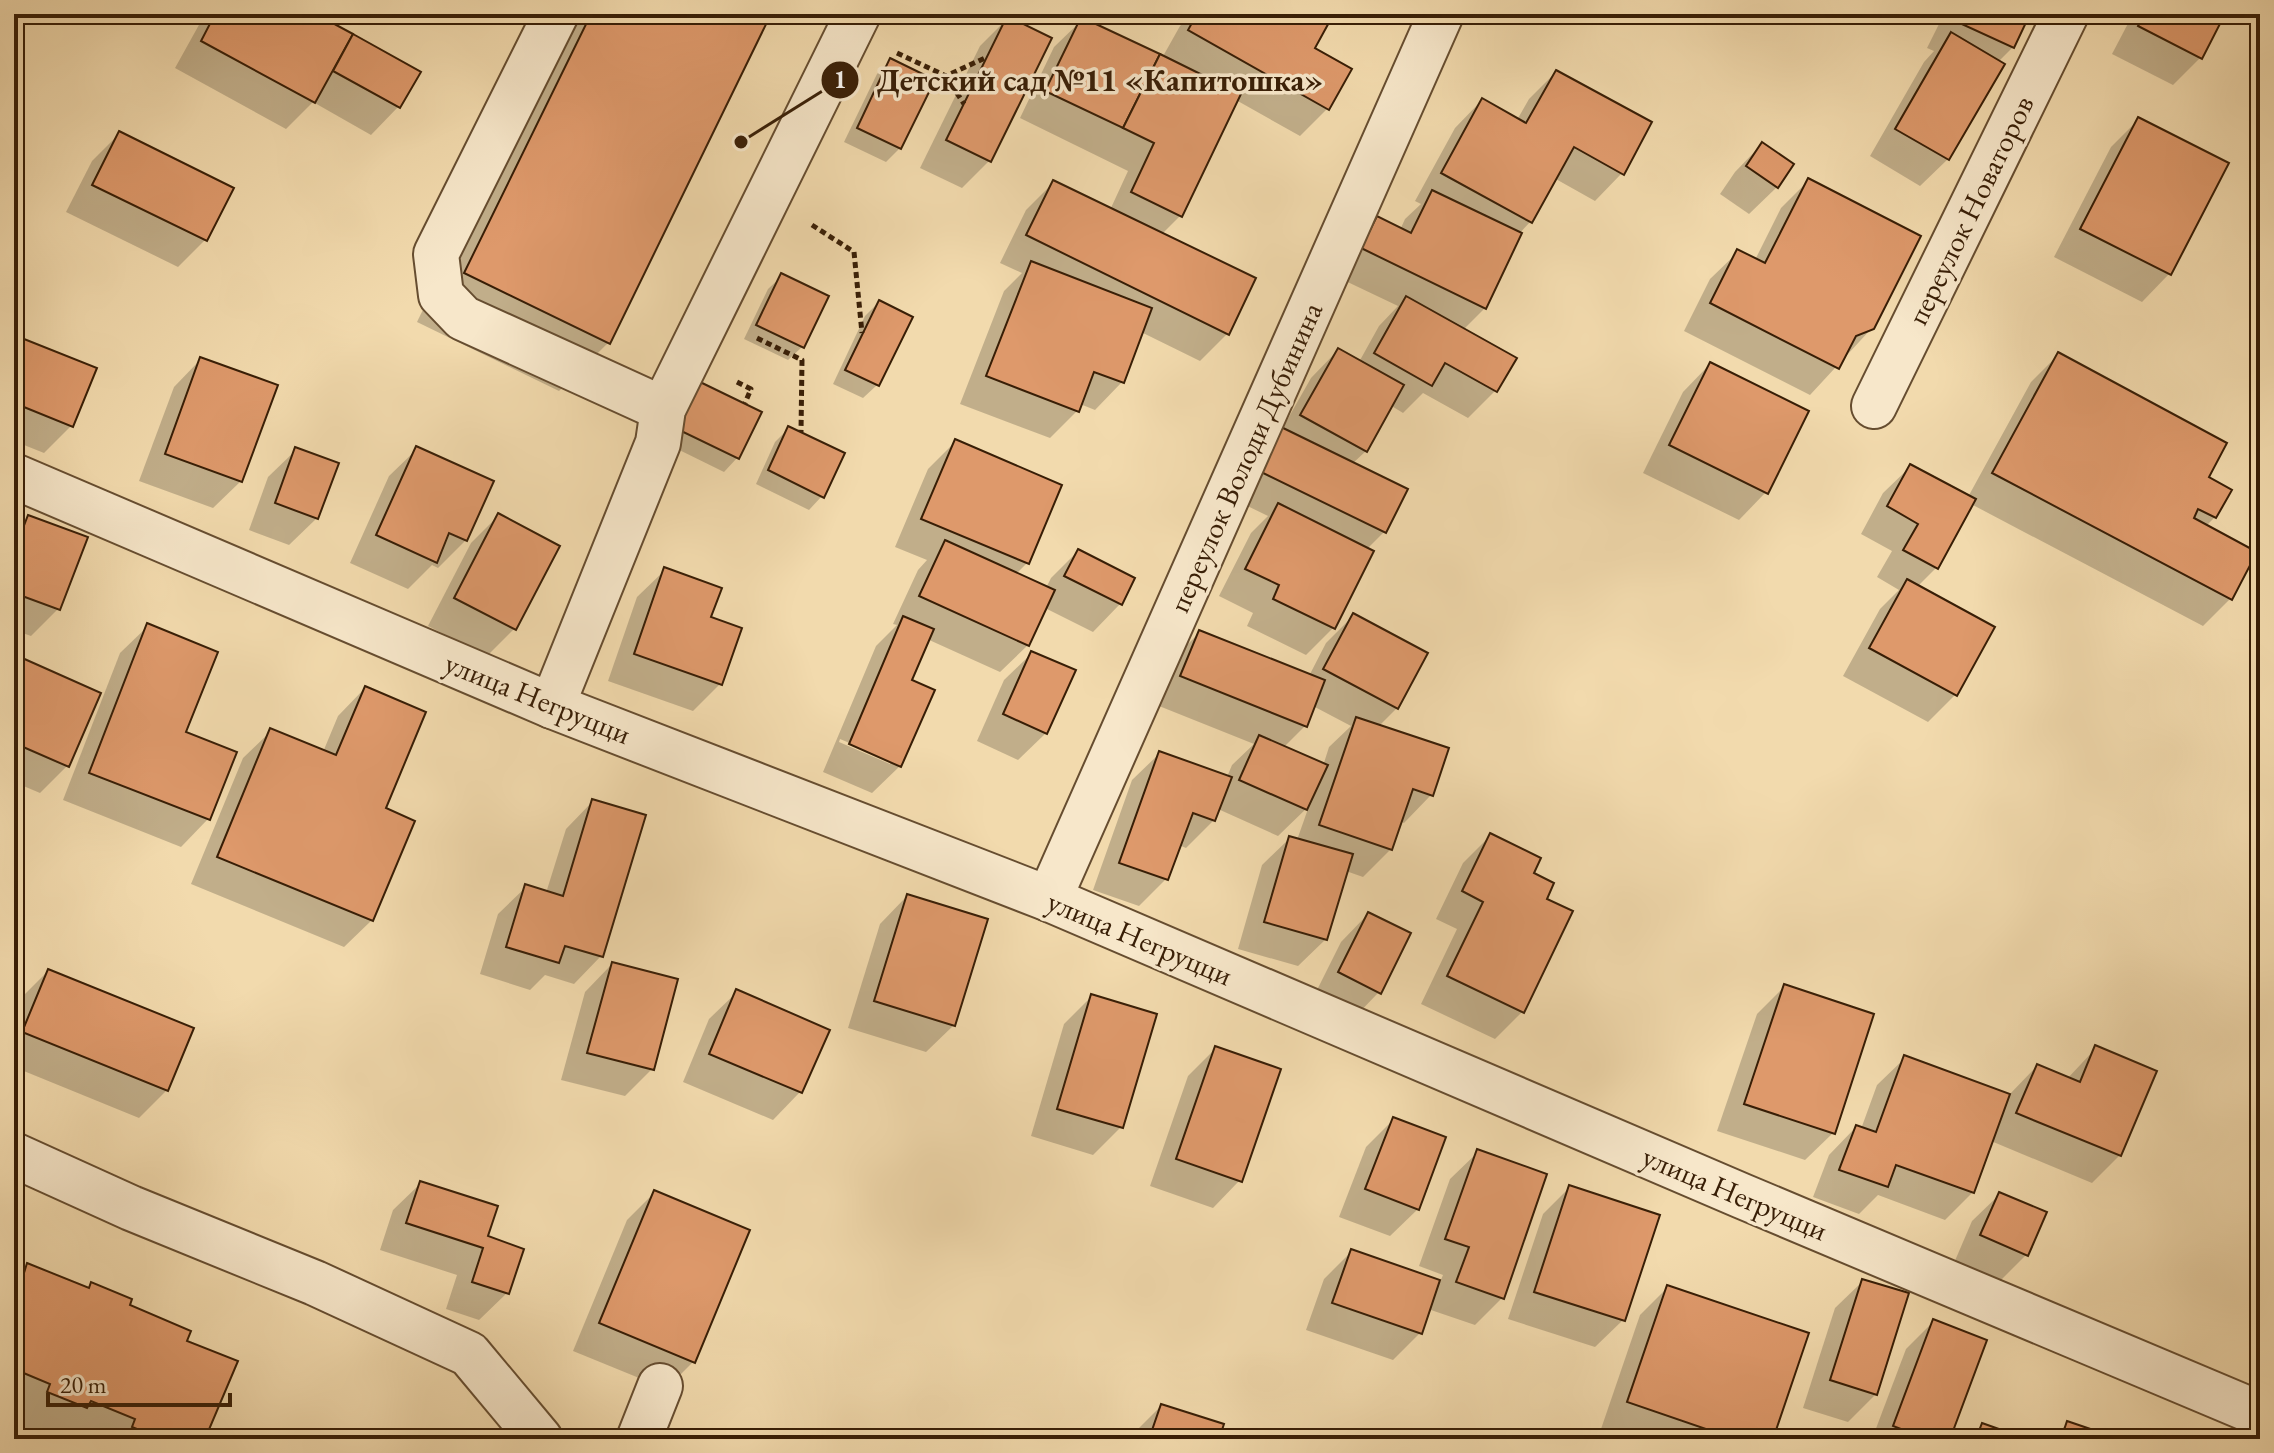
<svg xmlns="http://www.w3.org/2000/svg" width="2274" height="1453" font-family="'EB Garamond',serif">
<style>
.shadow{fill:#0003;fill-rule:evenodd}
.building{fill:#de996b;stroke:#381e06;stroke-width:2}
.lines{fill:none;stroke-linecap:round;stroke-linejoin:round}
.minor-casing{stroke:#664d30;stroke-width:48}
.path{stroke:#381e06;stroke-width:5;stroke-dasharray:6 4;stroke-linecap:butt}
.minor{stroke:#f7e7ca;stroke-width:44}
.labels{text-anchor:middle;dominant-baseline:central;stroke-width:7;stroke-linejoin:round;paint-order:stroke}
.street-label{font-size:30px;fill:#381e06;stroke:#f7e7ca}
.leader{fill:none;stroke:#381e06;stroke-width:3}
.callout-dot{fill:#381e06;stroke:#f7e7ca;stroke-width:3}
.mark-label{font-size:24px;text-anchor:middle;font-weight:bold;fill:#fff}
.callout-label{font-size:32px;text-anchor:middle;font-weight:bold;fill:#381e06;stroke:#f7e7ca;stroke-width:7;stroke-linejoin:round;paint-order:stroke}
</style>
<rect width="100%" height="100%" fill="#f2daad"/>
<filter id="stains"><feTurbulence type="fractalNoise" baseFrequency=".0025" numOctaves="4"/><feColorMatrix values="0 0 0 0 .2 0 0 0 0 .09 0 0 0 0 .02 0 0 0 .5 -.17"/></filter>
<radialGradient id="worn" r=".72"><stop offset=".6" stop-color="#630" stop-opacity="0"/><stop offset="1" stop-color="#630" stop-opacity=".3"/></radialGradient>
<g class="shadow">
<path d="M 205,14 L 311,14 L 418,73 L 398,107 L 371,135 L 313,102 L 286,129 L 175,68 Z"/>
<path d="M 567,14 L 768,14 L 608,343 L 559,391 L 417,322 Z"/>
<path d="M 1192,14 L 1324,14 L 1312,48 L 1327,109 L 1300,136 L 1236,100 L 1180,216 L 1161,235 L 1228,333 L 1200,361 L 1141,332 L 1122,382 L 1095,410 L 1080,404 L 1077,411 L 1050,438 L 960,404 L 1004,291 L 1022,273 L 1000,263 L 1026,210 L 1054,182 L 1110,210 L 1128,171 L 1020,118 L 1054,47 L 1082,20 L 1162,58 L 1180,26 Z"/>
<path d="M 1587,14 L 1614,14 L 1604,25 Z"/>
<path d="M 1944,14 L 2025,14 L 2013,47 L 1998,62 L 1948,159 L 1920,186 L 1870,156 L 1924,62 L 1934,51 L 1927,48 Z"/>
<path d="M 2133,14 L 2223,14 L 2200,58 L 2173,85 L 2112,54 Z"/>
<path d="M 1008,18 L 990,160 L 962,188 L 920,168 L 980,46 Z"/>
<path d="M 891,60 L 900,148 L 886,162 L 844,142 L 877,74 Z"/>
<path d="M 1556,72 L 1622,173 L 1595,201 L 1554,178 L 1530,222 L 1519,234 L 1485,308 L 1463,330 L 1496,390 L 1468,418 L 1423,393 L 1403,413 L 1390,405 L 1366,451 L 1352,464 L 1405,490 L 1384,532 L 1367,549 L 1333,628 L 1306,655 L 1247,626 L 1253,613 L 1219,596 L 1251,533 L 1268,516 L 1229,497 L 1282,429 L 1311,378 L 1338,350 L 1359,362 L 1379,326 L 1398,306 L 1335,276 L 1350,246 L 1377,219 L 1400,230 L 1405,219 L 1421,204 L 1415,201 L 1455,128 L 1482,100 L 1517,120 L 1529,99 Z"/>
<path d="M 2139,119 L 2226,164 L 2169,274 L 2142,302 L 2054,257 L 2111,147 Z"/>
<path d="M 119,134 L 205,240 L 178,267 L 66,212 L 92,161 Z"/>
<path d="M 1762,144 L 1777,187 L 1749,214 L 1720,194 L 1735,172 Z"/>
<path d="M 1809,180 L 1872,328 L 1810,395 L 1684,331 L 1710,279 L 1738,252 L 1755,260 L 1781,208 Z"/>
<path d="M 782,276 L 802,347 L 788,360 L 744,339 L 768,289 Z"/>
<path d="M 879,302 L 877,385 L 863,398 L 833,384 L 865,316 Z"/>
<path d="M 14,337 L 71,426 L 44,453 L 14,441 Z"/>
<path d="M 2058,355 L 2206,478 L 2215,517 L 2205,527 L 2230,599 L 2203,626 L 1971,504 L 1936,568 L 1917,587 L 1956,694 L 1928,722 L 1843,676 L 1880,609 L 1899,590 L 1877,577 L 1892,551 L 1861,534 L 1883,493 L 1911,466 L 1968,497 L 2031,382 Z"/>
<path d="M 201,359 L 241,481 L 213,508 L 139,481 L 174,387 Z"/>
<path d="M 1710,364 L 1766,492 L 1739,520 L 1643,473 L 1683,392 Z"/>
<path d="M 685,397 L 737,458 L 724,472 L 663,442 Z"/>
<path d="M 789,428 L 822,496 L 809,510 L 756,484 L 775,442 Z"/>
<path d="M 956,441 L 1060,486 L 1027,563 L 1016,574 L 1046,588 L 1051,578 L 1078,551 L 1133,579 L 1120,604 L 1093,632 L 1045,608 L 1028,645 L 1000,672 L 927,639 L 909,681 L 900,766 L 872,793 L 823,772 L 876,646 L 897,625 L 893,624 L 918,570 L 927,560 L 895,547 L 928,469 ZM 840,739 L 890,760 L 890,764 L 839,742 Z"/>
<path d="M 417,449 L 466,540 L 438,568 L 432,565 L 408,589 L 350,563 L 389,476 Z"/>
<path d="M 296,450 L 317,518 L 289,545 L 249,530 L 268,477 Z"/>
<path d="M 498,516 L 514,629 L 487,656 L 428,626 L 471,543 Z"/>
<path d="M 29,517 L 58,609 L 31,636 L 14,630 L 14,532 Z"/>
<path d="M 665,570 L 708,619 L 720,684 L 693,711 L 608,681 L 637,597 Z"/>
<path d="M 1354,615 L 1397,708 L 1378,727 L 1431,795 L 1404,823 L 1400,821 L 1391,849 L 1363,877 L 1346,871 L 1326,939 L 1298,966 L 1238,949 L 1262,865 L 1290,838 L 1297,840 L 1309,806 L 1278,836 L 1218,809 L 1214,820 L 1186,848 L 1179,845 L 1166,879 L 1139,906 L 1093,890 L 1132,780 L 1160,753 L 1227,777 L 1232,765 L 1254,744 L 1154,704 L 1172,660 L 1200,632 L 1309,676 L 1326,643 ZM 1313,706 L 1351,726 L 1329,747 L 1323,766 L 1283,748 L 1305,726 Z"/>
<path d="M 148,626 L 184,733 L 208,819 L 181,847 L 63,800 L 120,653 Z"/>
<path d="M 1032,653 L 1046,733 L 1018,760 L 977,741 L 1004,680 Z"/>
<path d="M 21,659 L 67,766 L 40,793 L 14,782 L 14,666 Z"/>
<path d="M 365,688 L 384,809 L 372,920 L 344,947 L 191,884 L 243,758 L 271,731 L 323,752 L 338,716 Z"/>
<path d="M 593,801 L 601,956 L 574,984 L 545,975 L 530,990 L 480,974 L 498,914 L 526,887 L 546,893 L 566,829 Z"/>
<path d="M 1490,836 L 1531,874 L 1544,900 L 1522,1012 L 1495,1039 L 1421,1004 L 1457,929 L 1436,919 L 1463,863 Z"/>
<path d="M 907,896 L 954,1025 L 926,1052 L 848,1028 L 880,924 Z"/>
<path d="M 1368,914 L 1379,992 L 1352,1020 L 1312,1000 L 1341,942 Z"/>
<path d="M 612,964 L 652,1069 L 625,1096 L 561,1080 L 585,992 Z"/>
<path d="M 48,971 L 167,1090 L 139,1118 L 14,1067 L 14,1016 L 21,998 Z"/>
<path d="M 1784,987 L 1833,1133 L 1805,1160 L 1717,1131 L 1757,1014 Z"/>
<path d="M 737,992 L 800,1092 L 773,1120 L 683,1082 L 709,1019 Z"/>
<path d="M 1092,996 L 1121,1127 L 1093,1155 L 1031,1136 L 1064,1024 Z"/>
<path d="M 2096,1048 L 2120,1155 L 2092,1183 L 1991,1141 L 1973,1192 L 1945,1220 L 1878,1195 L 1859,1214 L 1813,1197 L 1829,1155 L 1856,1127 L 1861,1129 L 1877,1085 L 1905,1058 L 2009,1095 L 2037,1066 L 2067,1079 Z"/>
<path d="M 1215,1049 L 1240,1180 L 1213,1208 L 1150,1186 L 1188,1076 Z"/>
<path d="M 1393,1120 L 1418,1209 L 1390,1236 L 1339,1217 L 1366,1147 Z"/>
<path d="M 1478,1152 L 1502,1298 L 1475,1325 L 1428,1309 L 1420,1333 L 1393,1360 L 1306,1330 L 1324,1279 L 1351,1252 L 1440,1282 L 1443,1275 L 1419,1266 L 1450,1179 Z"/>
<path d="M 421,1183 L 485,1238 L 507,1293 L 479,1320 L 446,1309 L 457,1275 L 380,1250 L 393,1210 Z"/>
<path d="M 1570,1187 L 1623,1320 L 1595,1347 L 1508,1319 L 1543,1214 Z"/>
<path d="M 654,1193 L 693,1362 L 666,1389 L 573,1351 L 627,1220 Z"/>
<path d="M 2000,1194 L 2026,1255 L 1999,1282 L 1954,1263 L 1972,1221 Z"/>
<path d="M 28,1265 L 86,1289 L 92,1284 L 185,1342 L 203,1439 L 14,1439 L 14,1271 L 20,1273 Z"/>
<path d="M 1863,1281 L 1876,1394 L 1848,1422 L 1803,1408 L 1835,1308 Z"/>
<path d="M 1668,1287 L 1770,1439 L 1629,1439 L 1601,1429 L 1640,1315 Z"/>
<path d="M 1933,1322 L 1948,1439 L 1872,1439 L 1906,1349 Z"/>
<path d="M 1161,1406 L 1217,1439 L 1132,1439 L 1134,1433 Z"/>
<path d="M 2068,1423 L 2105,1439 L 2052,1439 Z"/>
<path d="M 1982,1425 L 2021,1439 L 1968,1439 Z"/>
</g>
<g class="building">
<path d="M 215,14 L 316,14 L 353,34 L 315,103 L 201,41 Z"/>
<path d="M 591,14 L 771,14 L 610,344 L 464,273 Z"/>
<path d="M 1197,14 L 1327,14 L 1332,17 L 1315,48 L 1352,69 L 1329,110 L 1188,30 Z"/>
<path d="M 1956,14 L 2030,14 L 2014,48 L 1953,20 Z"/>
<path d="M 2144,14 L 2225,14 L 2202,59 L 2138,26 Z"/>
<path d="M 1007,16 L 1052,38 L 991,162 L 946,140 Z"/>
<path d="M 1081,17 L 1160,54 L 1123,128 L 1045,91 Z"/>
<path d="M 1951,32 L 2005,64 L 1949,160 L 1895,129 Z"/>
<path d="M 353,34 L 421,72 L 400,108 L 333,71 Z"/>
<path d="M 1160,54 L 1241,94 L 1182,217 L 1131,192 L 1154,143 L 1123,128 Z"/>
<path d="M 890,58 L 935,80 L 901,149 L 857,128 Z"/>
<path d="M 1556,70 L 1652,122 L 1624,175 L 1574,147 L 1532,223 L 1441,173 L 1482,98 L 1526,123 Z"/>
<path d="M 2138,117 L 2229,163 L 2171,275 L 2080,229 Z"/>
<path d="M 119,131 L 234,188 L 207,241 L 92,185 Z"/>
<path d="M 1762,142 L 1794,164 L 1778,188 L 1746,166 Z"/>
<path d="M 1808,178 L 1921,236 L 1874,329 L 1856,336 L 1839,369 L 1710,303 L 1737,249 L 1765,263 Z"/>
<path d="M 1053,180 L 1256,278 L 1229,335 L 1026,235 Z"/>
<path d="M 1432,190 L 1522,233 L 1486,309 L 1361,248 L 1377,216 L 1411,233 Z"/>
<path d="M 1031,261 L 1152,308 L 1124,383 L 1094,372 L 1079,412 L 986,376 Z"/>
<path d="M 781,273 L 829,296 L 804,348 L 756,325 Z"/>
<path d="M 1406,296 L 1517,358 L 1497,392 L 1445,363 L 1432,386 L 1374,353 Z"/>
<path d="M 879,300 L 913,317 L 879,386 L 845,370 Z"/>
<path d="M 14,335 L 97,368 L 73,427 L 14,403 Z"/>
<path d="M 1338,348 L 1404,385 L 1367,452 L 1300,415 Z"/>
<path d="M 2058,352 L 2227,443 L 2209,477 L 2232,490 L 2216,518 L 2198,509 L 2194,518 L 2257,552 L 2232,600 L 1992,473 Z"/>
<path d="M 200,357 L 278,385 L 242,482 L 165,454 Z"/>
<path d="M 1710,362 L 1809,411 L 1768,494 L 1669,445 Z"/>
<path d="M 698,381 L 762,412 L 739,459 L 675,428 Z"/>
<path d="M 1277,425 L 1408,489 L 1386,533 L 1255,469 Z"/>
<path d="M 788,426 L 845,453 L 824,498 L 768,470 Z"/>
<path d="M 955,439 L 1062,485 L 1029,564 L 921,519 Z"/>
<path d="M 416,446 L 494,481 L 467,541 L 449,533 L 437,563 L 376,535 Z"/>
<path d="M 295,447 L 339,463 L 318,519 L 275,503 Z"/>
<path d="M 1910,464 L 1976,499 L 1938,569 L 1903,550 L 1918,524 L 1887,506 Z"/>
<path d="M 1278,503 L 1374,551 L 1335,629 L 1273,599 L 1279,585 L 1245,569 Z"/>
<path d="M 498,513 L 560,546 L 516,630 L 454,598 Z"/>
<path d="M 28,515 L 88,537 L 60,610 L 14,593 L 14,552 Z"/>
<path d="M 945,540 L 1055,590 L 1029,646 L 919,596 Z"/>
<path d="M 1078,549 L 1135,578 L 1122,605 L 1064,576 Z"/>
<path d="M 664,567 L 722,588 L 711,617 L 742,628 L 722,685 L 634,654 Z"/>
<path d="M 1907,579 L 1995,627 L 1957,696 L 1869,648 Z"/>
<path d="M 1353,613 L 1428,653 L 1398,709 L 1323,669 Z"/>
<path d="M 903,616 L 934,629 L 912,680 L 935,690 L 901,767 L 849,744 Z"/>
<path d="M 147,623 L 218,652 L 186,732 L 237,752 L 210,820 L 89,773 Z"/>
<path d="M 1199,630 L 1325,680 L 1307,727 L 1180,676 Z"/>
<path d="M 1031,651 L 1076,670 L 1047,734 L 1003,714 Z"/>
<path d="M 20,657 L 101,693 L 69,767 L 14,743 L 14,671 Z"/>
<path d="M 365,686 L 426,712 L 386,808 L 415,821 L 373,921 L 217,857 L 270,728 L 336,755 Z"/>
<path d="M 1356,717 L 1449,748 L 1433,796 L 1413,789 L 1392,850 L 1319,825 Z"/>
<path d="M 1259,735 L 1328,765 L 1307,810 L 1239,780 Z"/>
<path d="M 1159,751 L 1232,777 L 1215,821 L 1193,813 L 1168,880 L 1119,863 Z"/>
<path d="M 592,799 L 646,815 L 603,957 L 565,946 L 559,963 L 506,947 L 525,884 L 563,896 Z"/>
<path d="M 1490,833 L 1541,858 L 1534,873 L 1554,883 L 1547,899 L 1573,911 L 1524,1013 L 1447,976 L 1483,902 L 1462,891 Z"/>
<path d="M 1289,836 L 1353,854 L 1327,940 L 1264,922 Z"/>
<path d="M 907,894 L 988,919 L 955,1026 L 874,1001 Z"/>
<path d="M 1368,912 L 1411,933 L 1381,994 L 1338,972 Z"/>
<path d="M 612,962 L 678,979 L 654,1070 L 587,1053 Z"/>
<path d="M 48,969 L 194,1028 L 168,1091 L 22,1032 Z"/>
<path d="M 1784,984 L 1874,1014 L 1835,1134 L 1744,1104 Z"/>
<path d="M 736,989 L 830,1030 L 802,1093 L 709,1054 Z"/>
<path d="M 1091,994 L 1157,1014 L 1123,1128 L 1057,1109 Z"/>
<path d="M 2095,1045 L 2157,1071 L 2121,1156 L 2016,1113 L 2037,1064 L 2080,1082 Z"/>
<path d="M 1215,1046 L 1281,1069 L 1242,1182 L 1176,1159 Z"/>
<path d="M 1904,1055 L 2010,1094 L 1974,1193 L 1896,1165 L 1888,1187 L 1839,1170 L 1856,1125 L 1876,1132 Z"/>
<path d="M 1393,1117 L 1446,1137 L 1419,1210 L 1365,1189 Z"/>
<path d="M 1477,1149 L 1547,1174 L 1504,1299 L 1456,1282 L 1469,1247 L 1445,1239 Z"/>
<path d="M 420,1181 L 498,1206 L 488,1236 L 524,1249 L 509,1294 L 472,1282 L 483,1248 L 406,1223 Z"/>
<path d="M 1569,1185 L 1660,1215 L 1625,1321 L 1534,1292 Z"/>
<path d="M 654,1190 L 750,1230 L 695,1363 L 599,1323 Z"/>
<path d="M 1999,1192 L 2047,1212 L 2028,1256 L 1980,1235 Z"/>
<path d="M 1351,1249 L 1440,1280 L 1422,1334 L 1332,1303 Z"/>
<path d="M 27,1263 L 89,1288 L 91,1282 L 132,1299 L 130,1305 L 191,1331 L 187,1341 L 238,1361 L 205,1439 L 161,1439 L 132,1427 L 135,1419 L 91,1401 L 87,1408 L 47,1392 L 50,1384 L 14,1369 L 14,1269 L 24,1273 Z"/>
<path d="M 1862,1279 L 1909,1293 L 1877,1395 L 1830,1380 Z"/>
<path d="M 1667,1285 L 1809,1333 L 1773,1439 L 1735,1439 L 1627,1402 Z"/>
<path d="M 1933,1319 L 1987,1340 L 1950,1439 L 1927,1439 L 1893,1426 Z"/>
<path d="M 1161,1404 L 1224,1424 L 1219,1439 L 1149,1439 Z"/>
<path d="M 2067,1421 L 2108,1435 L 2107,1439 L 2061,1439 Z"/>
<path d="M 1982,1423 L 2027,1439 L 1976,1439 Z"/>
</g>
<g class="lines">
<defs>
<g id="minor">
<path d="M 556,14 L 436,254 L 441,295 L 463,318 L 663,409"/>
<path d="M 1874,406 L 2066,14"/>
<path d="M 14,476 L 552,706 L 1049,899 L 1742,1196 L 2260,1414"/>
<path d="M 552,706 L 658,443 L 663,409 L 858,14"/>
<path d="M 1049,899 L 1441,14"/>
<path d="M 14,1155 L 131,1208 L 315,1283 L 469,1354 L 540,1439"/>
<path d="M 639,1439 L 660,1386"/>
</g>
</defs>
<use href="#minor" class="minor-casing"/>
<g class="path">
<path d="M 897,53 L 946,76 L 987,57"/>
<path d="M 946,76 L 964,104"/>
<path d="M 812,225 L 854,252 L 862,333"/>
<path d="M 757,338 L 802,360 L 801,432"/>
<path d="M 737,382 L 751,389 L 745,403"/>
</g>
<use href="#minor" class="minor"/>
</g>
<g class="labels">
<g class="street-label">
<text transform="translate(1970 210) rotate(-64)">переулок Новаторов</text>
<text transform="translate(1245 457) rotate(-66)">переулок Володи Дубинина</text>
<text transform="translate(538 698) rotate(22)">улица Негруцци</text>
<text transform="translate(1140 938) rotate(23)">улица Негруцци</text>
<text transform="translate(1735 1193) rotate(23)">улица Негруцци</text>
</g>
</g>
<path class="leader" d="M741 142L840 80"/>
<g class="callout-dot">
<circle cx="741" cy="142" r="8"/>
<circle cx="840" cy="80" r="20"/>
</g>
<g class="mark-label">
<text x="840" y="88">1</text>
</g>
<g class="callout-label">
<text x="1100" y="91">Детский сад №11 «Капитошка»</text>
</g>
<rect width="2274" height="1453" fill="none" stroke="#f2daad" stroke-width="48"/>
<rect x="16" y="16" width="2242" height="1421" fill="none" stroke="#381e06" stroke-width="4"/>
<rect x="24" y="24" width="2226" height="1405" fill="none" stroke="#381e06" stroke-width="2"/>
<path d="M48 1393v12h182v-12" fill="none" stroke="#381e06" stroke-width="4"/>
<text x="60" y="1393" font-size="24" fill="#381e06" stroke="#f7e7ca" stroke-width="6" paint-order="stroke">20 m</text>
<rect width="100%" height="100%" filter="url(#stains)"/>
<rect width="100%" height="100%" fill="url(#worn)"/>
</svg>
